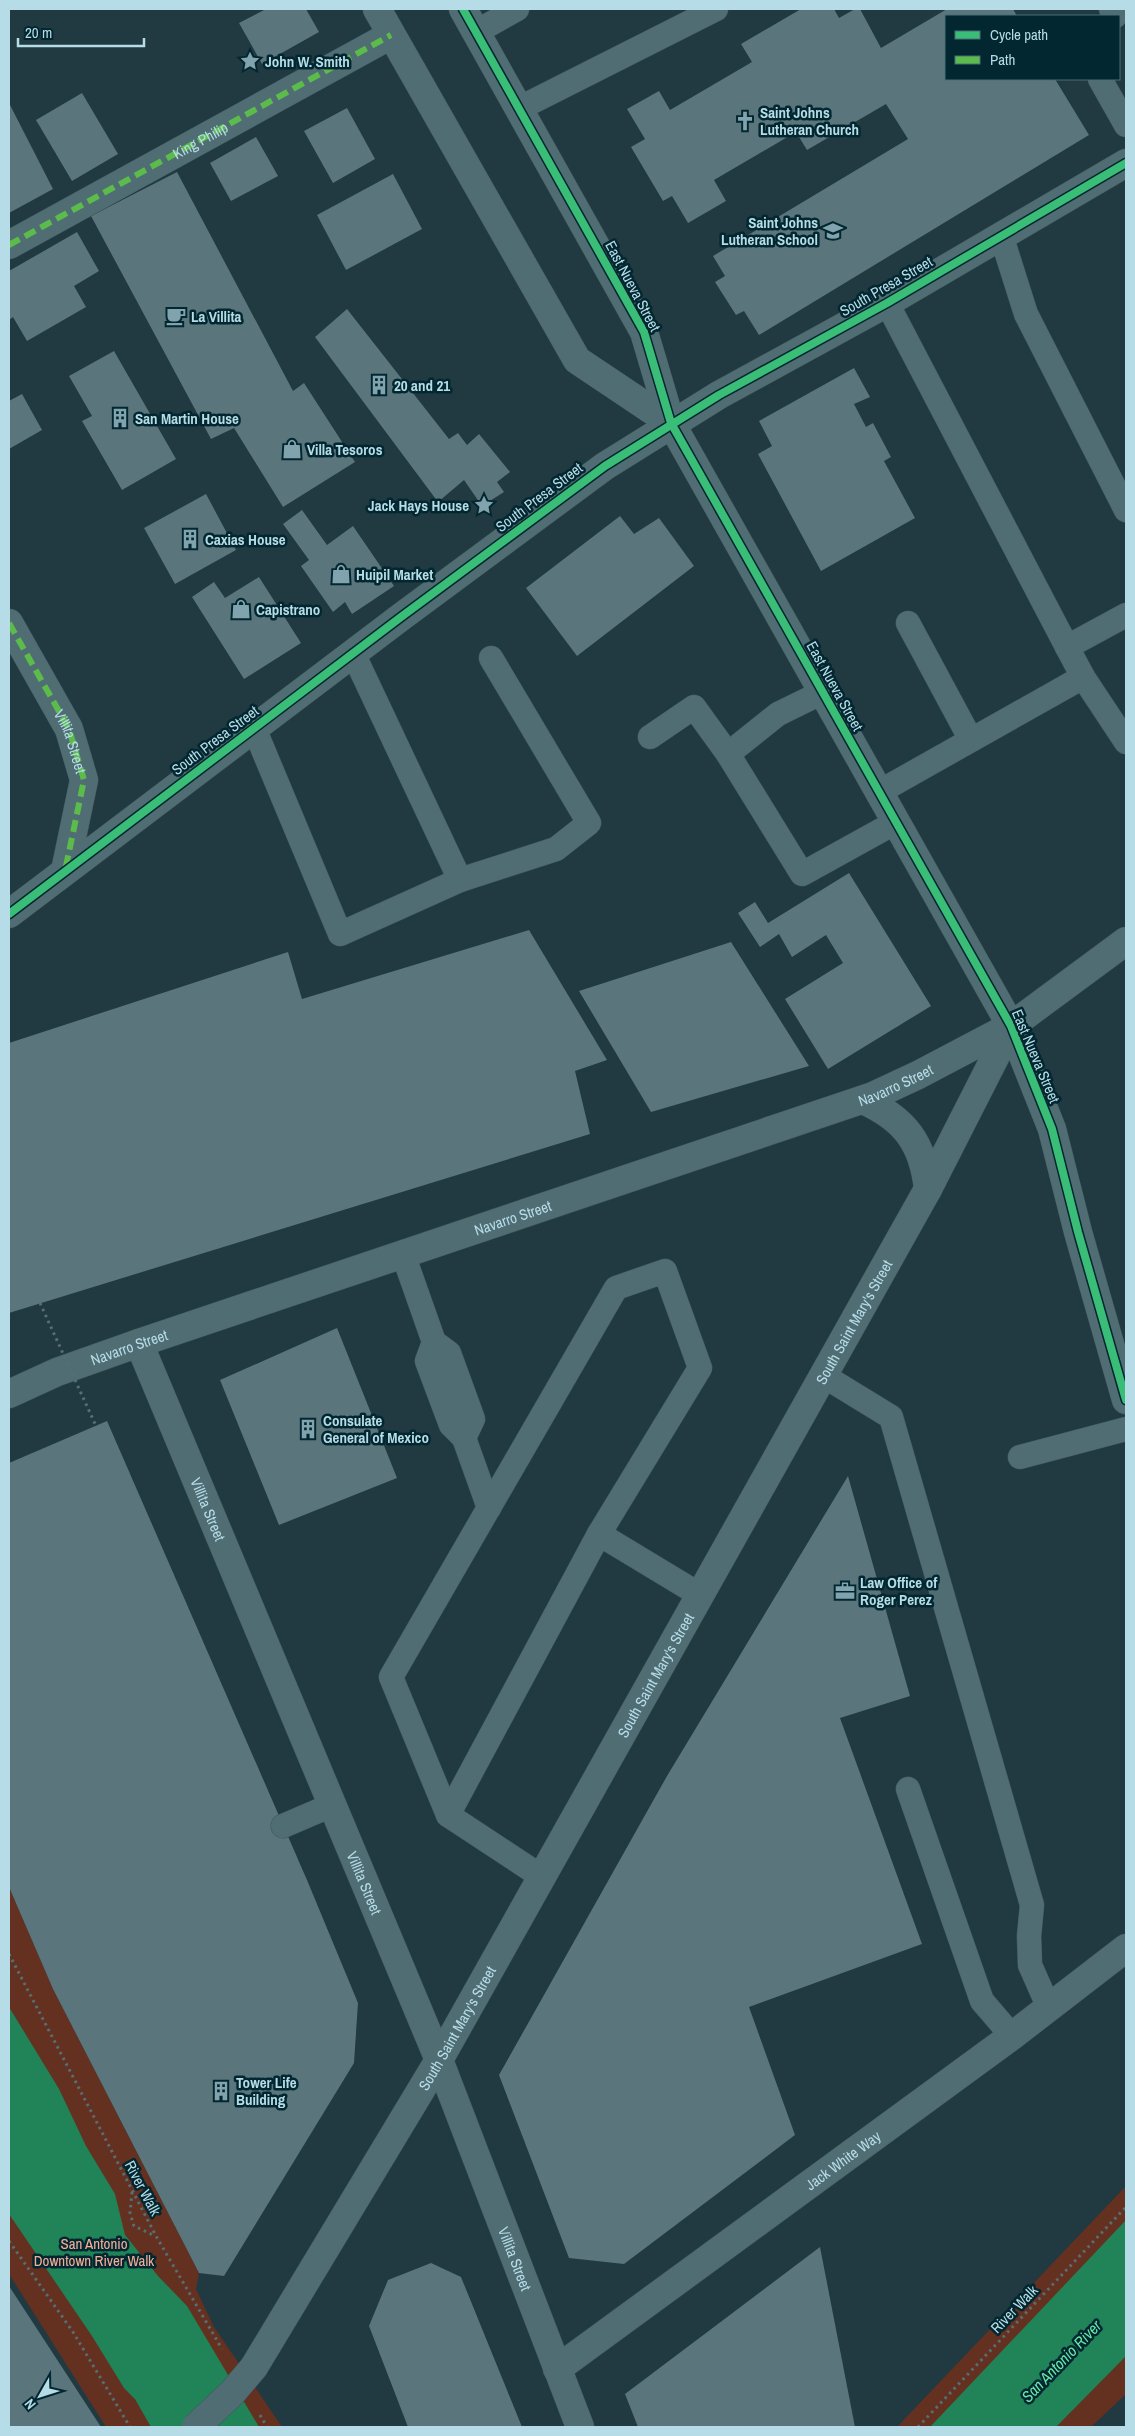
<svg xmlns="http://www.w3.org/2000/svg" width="1135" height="2436" font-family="'Archivo Narrow',sans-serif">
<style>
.green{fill:#643121}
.water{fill:#218358}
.building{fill:#5a757c}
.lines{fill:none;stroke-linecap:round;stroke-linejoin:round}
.lane-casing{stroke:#40555c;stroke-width:25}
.street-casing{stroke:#40555c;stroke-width:29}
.secondary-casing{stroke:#40555c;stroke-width:29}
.path{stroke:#566e74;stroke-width:3;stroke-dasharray:2.5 4;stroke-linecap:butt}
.lane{stroke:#506d74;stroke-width:24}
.street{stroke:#506d74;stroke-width:28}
.secondary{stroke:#506d74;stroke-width:28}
.secondary-bridge-casing{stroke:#40555c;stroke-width:29;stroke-linecap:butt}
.path-bridge{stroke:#566e74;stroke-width:3;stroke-dasharray:2.5 4;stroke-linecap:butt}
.secondary-bridge{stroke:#506d74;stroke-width:28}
.quiet{stroke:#5cbc4b;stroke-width:6;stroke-dasharray:12 6;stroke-linecap:butt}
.cycleway-casing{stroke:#022730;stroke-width:11}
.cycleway{stroke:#3abd76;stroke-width:8}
.labels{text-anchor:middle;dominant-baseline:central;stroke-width:5;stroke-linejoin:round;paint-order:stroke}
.poi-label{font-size:15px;font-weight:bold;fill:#b5dce7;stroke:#022730;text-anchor:start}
.street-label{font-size:15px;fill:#b5dce7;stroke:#022730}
.park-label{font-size:15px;fill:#f6ae98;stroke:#022730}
.water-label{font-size:16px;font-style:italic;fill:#66e8a5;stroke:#022730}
</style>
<rect width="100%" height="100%" fill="#213940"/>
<g class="green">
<path d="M 9,1887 L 53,1989 L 199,2273 L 196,2289 L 214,2327 L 282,2427 L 106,2427 L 9,2274 Z"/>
<path d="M 1126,2186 L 1126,2394 L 1091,2427 L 897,2427 Z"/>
</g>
<g class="water">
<path d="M 9,2007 L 59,2089 L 86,2146 L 115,2194 L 125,2235 L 158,2276 L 187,2306 L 259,2427 L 151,2427 L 135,2399 L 124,2388 L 92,2336 L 9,2214 Z"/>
<path d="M 1126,2220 L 1126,2356 L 1056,2427 L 930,2427 Z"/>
</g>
<g class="building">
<path d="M 266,9 L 306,9 L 319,32 L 262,64 L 239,23 Z"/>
<path d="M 801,9 L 834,9 L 839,18 L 855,9 L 860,9 L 881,48 L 947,9 L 1013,9 L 1017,16 L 946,16 L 946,79 L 1055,79 L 1089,135 L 759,335 L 744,311 L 736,315 L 715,282 L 725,276 L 713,256 L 908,139 L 886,104 L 807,150 L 796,132 L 714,180 L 726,201 L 688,223 L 672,196 L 663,201 L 631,147 L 645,139 L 627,109 L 659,91 L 670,110 L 752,62 L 741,44 Z"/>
<path d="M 82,93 L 118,154 L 72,181 L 36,120 Z"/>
<path d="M 9,103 L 53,189 L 9,213 Z"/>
<path d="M 347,108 L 375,159 L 333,183 L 304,131 Z"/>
<path d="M 256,137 L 278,176 L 231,201 L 210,163 Z"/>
<path d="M 177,172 L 293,391 L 304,383 L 355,462 L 283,507 L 234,428 L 211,439 L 91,216 Z"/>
<path d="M 393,174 L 422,229 L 346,270 L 317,215 Z"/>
<path d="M 77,232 L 99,271 L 74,286 L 86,307 L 27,341 L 13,317 L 9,320 L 9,271 Z"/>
<path d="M 347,309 L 449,439 L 458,433 L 467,445 L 479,434 L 510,472 L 497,482 L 504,492 L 482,506 L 464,480 L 438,502 L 315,337 Z"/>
<path d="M 114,351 L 176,459 L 122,490 L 82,421 L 92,416 L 69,376 Z"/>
<path d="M 854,368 L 870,397 L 854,404 L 866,427 L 873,423 L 891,457 L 884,461 L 915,518 L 821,571 L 758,454 L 772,446 L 759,421 Z"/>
<path d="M 22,394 L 42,430 L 9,449 L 9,401 Z"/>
<path d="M 206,494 L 236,550 L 175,584 L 144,528 Z"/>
<path d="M 302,510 L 327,545 L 353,526 L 394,586 L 352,614 L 345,602 L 333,612 L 301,566 L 309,560 L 283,524 Z"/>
<path d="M 620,516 L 634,534 L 659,518 L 694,566 L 577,656 L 526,588 Z"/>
<path d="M 259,577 L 301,643 L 244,679 L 192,597 L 214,582 L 225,598 Z"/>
<path d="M 849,873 L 931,1006 L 828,1069 L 785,999 L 843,963 L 826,935 L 792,957 L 779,934 L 760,947 L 738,913 L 755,902 L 768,923 Z"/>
<path d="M 529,930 L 607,1060 L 575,1071 L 590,1134 L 9,1313 L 9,1043 L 288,952 L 302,999 Z"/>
<path d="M 731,942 L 809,1066 L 651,1112 L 579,991 Z"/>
<path d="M 337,1328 L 397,1478 L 279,1525 L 220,1380 Z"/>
<path d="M 107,1421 L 307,1880 L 358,2003 L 354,2063 L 224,2276 L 199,2273 L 53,1989 L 9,1887 L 9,1463 Z"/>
<path d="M 848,1476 L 910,1696 L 840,1718 L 922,1944 L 749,2007 L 795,2135 L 624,2264 L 569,2258 L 499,2075 L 667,1776 Z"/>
<path d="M 820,2247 L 855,2427 L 638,2427 L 625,2394 Z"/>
<path d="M 431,2263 L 461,2277 L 522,2427 L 408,2427 L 369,2326 L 388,2280 Z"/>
<path d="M 9,2286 L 101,2427 L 9,2427 Z"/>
</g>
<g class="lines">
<defs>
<g id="lane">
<path d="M 1111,9 L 1115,16"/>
<path d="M 476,32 L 517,9"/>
<path d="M 1100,79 L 1126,125"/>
<path d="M 518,109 L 716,9"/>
<path d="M 1001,235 L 1026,314 L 1126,510"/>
<path d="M 887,303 L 1067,647"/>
<path d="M 908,623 L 971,740"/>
<path d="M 1083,677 L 1126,742"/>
<path d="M 823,692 L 778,714 L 728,754 L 802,874 L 896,822"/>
<path d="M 254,728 L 340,934 L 460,880 L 353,653"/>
<path d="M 650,737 L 694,707 L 728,754"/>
<path d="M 879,792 L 1083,677 L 1067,647 L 1126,615"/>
<path d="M 460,880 L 556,849 L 589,823 L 491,658"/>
<path d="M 403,1254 L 434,1342 L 427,1361 L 451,1425 L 464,1438 L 489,1508"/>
<path d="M 434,1342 L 449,1353 L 473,1419 L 464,1438"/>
<path d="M 824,1376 L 891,1417 L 1032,1905 L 1029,1936 L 1030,1965 L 1049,2008"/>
<path d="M 1020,1457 L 1126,1429"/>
<path d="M 908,1789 L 982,2001 L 1012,2036"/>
<path d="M 448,1815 L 391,1677 L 616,1288 L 665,1271 L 700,1368 L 599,1534"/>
<path d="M 283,1826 L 332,1805"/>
<path d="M 542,1877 L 448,1815 L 599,1534 L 700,1595"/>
</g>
<g id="street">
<path d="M 9,245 L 391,35"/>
<path d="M 9,623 L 69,729 L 84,780 L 65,871"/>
<path id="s1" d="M 139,1343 L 439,2060 L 580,2427"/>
<path id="s2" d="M 557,2369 L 1012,2036 L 1126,1948"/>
</g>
<g id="secondary">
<path d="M 377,9 L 577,360 L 671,423"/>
<path d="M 463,9 L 644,332 L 671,423 L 1011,1026 L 1052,1129 L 1078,1232 L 1126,1400"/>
<path d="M 9,914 L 401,617 L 605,466 L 719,395 L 887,303 L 1126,163"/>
<path d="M 863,1100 C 905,1119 923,1143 928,1189"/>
<path id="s3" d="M 9,1394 L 57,1372 L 139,1343 L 873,1096 L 918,1075 L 1011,1026"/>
<path id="s4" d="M 254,2367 L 439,2060 L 928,1189 L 1011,1026 L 1126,941"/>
</g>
</defs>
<use href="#lane" class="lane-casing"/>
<use href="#street" class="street-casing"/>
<use href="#secondary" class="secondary-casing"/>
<g class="path">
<path d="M 9,1954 L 156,2236 L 222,2349"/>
<path d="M 132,2192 L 130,2213 L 134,2226 L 155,2236"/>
<path d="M 9,2241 L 73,2332 L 130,2427"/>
<path d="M 260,2415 L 267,2427"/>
<path d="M 918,2427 L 1126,2207"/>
</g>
<use href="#lane" class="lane"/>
<use href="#street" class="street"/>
<use href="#secondary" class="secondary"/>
<defs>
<path id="secondary-bridge" d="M 196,2427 L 232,2393 L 254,2367"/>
</defs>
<use href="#secondary-bridge" class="secondary-bridge-casing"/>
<path class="path-bridge" d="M 40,1303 L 96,1426"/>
<use href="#secondary-bridge" class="secondary-bridge"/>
<g class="quiet">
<path id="s5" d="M 9,245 L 391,35"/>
<path id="s6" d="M 9,623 L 69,729 L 84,780 L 65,871"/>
</g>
<defs>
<g id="cycleway">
<path d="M 463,9 L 644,332 L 671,423 L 1011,1026 L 1052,1129 L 1078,1232 L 1126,1400"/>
<path d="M 9,914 L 401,617 L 605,466 L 719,395 L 887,303 L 1126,163"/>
</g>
</defs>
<use href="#cycleway" class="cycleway-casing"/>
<use href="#cycleway" class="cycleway"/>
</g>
<defs>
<symbol id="sight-bare" viewBox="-9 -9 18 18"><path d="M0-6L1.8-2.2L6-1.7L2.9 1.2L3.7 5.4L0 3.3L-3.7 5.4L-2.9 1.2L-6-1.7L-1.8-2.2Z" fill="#81a3ad" stroke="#022730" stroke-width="2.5" paint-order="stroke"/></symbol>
<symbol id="church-bare" viewBox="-9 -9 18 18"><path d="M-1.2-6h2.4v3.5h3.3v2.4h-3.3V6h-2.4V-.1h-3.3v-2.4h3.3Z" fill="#81a3ad" stroke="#022730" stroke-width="2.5" paint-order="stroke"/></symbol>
<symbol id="school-bare" viewBox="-9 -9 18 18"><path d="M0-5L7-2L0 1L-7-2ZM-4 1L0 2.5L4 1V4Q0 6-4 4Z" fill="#81a3ad" stroke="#022730" stroke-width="2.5" paint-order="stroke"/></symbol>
<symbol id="cafe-bare" viewBox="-9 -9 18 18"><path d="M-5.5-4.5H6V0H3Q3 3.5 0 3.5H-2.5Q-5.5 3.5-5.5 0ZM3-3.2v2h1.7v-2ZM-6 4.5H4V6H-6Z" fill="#81a3ad" stroke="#022730" stroke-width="2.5" paint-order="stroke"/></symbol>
<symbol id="building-bare" viewBox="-9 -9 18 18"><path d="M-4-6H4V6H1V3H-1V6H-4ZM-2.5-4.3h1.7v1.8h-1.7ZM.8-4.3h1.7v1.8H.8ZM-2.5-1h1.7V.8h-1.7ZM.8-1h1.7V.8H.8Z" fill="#81a3ad" stroke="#022730" stroke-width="2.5" paint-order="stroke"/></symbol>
<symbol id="shop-bare" viewBox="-9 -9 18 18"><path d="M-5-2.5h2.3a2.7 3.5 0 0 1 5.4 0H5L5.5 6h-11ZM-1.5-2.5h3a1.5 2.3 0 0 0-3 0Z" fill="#81a3ad" stroke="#022730" stroke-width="2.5" paint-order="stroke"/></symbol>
<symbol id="office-bare" viewBox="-9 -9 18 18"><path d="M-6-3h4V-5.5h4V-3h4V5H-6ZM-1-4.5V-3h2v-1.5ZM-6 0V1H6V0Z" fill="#81a3ad" stroke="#022730" stroke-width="2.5" paint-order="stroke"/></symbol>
</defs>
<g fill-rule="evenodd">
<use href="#sight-bare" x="236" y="47" width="28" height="28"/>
<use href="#church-bare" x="731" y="107" width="28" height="28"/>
<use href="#school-bare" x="819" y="217" width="28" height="28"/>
<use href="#cafe-bare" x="162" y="302" width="28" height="28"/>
<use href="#building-bare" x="365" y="371" width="28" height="28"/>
<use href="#building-bare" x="106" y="404" width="28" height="28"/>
<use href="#shop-bare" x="278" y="435" width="28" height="28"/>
<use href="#sight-bare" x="470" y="491" width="28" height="28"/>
<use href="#building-bare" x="176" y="525" width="28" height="28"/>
<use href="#shop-bare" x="327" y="560" width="28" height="28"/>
<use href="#shop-bare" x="227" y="595" width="28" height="28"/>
<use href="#building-bare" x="294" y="1415" width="28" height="28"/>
<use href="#office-bare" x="831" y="1577" width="28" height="28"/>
<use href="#building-bare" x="207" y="2077" width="28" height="28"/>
</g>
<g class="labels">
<g class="poi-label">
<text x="265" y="61">John W. Smith</text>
<text x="760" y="112">Saint Johns<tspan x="760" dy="17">Lutheran Church</tspan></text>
<text x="818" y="222" text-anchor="end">Saint Johns<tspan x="818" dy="17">Lutheran School</tspan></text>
<text x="191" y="316">La Villita</text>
<text x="394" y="385">20 and 21</text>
<text x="135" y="418">San Martin House</text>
<text x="307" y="449">Villa Tesoros</text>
<text x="469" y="505" text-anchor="end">Jack Hays House</text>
<text x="205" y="539">Caxias House</text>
<text x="356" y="574">Huipil Market</text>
<text x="256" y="609">Capistrano</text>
<text x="323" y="1420">Consulate<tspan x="323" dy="17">General of Mexico</tspan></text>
<text x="860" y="1582">Law Office of<tspan x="860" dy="17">Roger Perez</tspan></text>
<text x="236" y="2082">Tower Life<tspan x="236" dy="17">Building</tspan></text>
</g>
<g class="street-label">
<text stroke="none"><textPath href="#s5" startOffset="218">King Philip</textPath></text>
<text transform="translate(633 286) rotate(62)">East Nueva Street</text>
<text transform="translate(886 286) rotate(-30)">South Presa Street</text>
<text transform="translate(539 497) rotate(-37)">South Presa Street</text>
<text transform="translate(835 686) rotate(61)">East Nueva Street</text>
<text transform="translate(215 740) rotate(-37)">South Presa Street</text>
<text stroke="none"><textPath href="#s6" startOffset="134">Villita Street</textPath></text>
<text transform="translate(1036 1056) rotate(67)">East Nueva Street</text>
<text stroke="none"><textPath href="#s3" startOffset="939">Navarro Street</textPath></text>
<text stroke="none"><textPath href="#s3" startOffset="534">Navarro Street</textPath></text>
<text stroke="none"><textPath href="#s4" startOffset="1205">South Saint Mary's Street</textPath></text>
<text stroke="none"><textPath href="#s3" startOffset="129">Navarro Street</textPath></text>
<text stroke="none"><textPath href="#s1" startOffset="180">Villita Street</textPath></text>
<text stroke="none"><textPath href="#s4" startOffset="800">South Saint Mary's Street</textPath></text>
<text stroke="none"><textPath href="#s1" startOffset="585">Villita Street</textPath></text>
<text stroke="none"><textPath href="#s4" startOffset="395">South Saint Mary's Street</textPath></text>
<text stroke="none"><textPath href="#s2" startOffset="354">Jack White Way</textPath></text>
<text transform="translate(143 2188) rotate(62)">River Walk</text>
<text stroke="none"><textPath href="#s1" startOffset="990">Villita Street</textPath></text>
<text transform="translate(1014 2309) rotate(-46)">River Walk</text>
</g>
<g class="park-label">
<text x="94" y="2243">San Antonio<tspan x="94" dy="17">Downtown River Walk</tspan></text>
</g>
<g class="water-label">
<text transform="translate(1061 2361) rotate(-46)">San Antonio River</text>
</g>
</g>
<rect width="1135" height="2436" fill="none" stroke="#b5dce7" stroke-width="20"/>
<rect x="945" y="15" width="175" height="65" fill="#022730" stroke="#4a6f79"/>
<rect x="955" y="31" width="25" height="8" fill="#3abd76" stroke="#4a6f79"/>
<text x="990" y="40" font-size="15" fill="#b5dce7">Cycle path</text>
<rect x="955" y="56" width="25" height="8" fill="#5cbc4b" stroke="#4a6f79"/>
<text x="990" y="65" font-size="15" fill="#b5dce7">Path</text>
<g transform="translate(40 2396) rotate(231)" stroke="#022730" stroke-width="4" paint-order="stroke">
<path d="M0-4L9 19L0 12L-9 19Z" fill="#b5dce7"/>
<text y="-8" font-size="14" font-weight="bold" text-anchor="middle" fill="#b5dce7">N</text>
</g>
<path d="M18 38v8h126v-8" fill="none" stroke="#b5dce7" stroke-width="2.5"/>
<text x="25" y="38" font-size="15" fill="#b5dce7" stroke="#022730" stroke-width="4" paint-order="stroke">20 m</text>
</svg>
